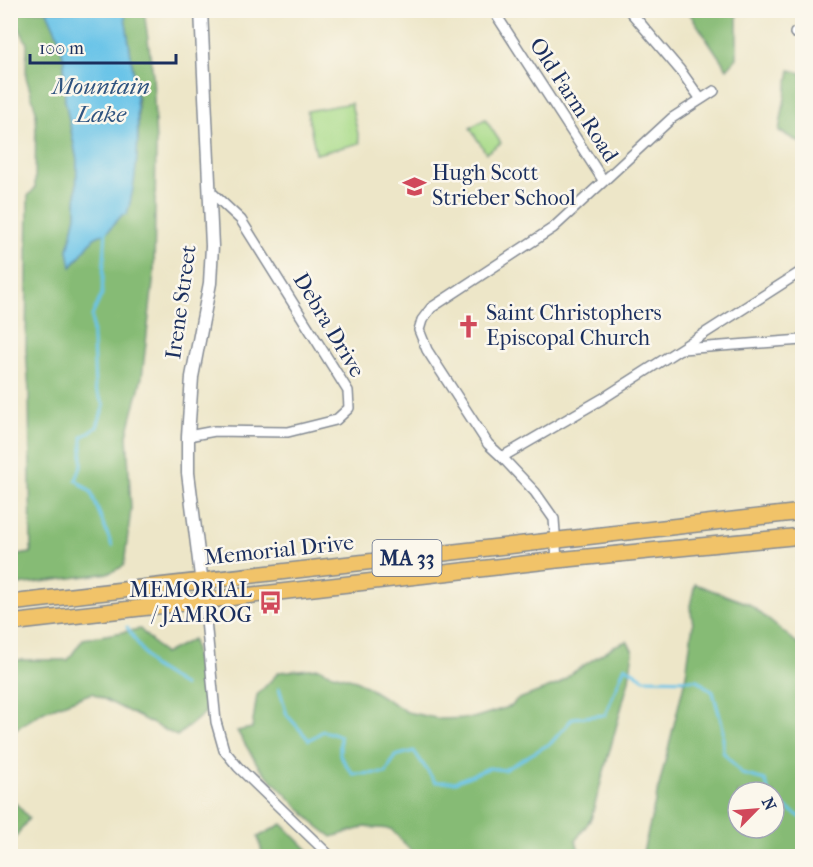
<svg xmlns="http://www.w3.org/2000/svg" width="813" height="867" font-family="'IM FELL French Canon',serif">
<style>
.green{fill:#a9db89;stroke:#628574;stroke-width:1.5}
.forest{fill:#86bb75;stroke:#50756a;stroke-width:1.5;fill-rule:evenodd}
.water{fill:#6bc4e8;stroke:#437aa3;stroke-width:1.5}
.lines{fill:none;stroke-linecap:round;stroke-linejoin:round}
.stream{stroke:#6bc4e8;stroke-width:3}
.minor-casing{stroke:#848a93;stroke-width:12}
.tertiary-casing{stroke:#848a93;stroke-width:15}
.primary-casing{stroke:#848a93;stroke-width:18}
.minor{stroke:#fff;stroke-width:9}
.tertiary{stroke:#fff;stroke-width:12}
.primary{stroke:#f1c369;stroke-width:15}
.labels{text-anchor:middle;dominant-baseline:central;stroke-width:5;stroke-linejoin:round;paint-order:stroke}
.shield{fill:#fbf7ec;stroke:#5e6b89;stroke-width:1.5}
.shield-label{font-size:21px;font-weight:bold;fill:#1b2f5e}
.street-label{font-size:22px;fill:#1b2f5e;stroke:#fbf7ec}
.poi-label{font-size:22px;fill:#1b2f5e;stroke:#fbf7ec;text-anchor:start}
.water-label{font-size:24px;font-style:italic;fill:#2f5480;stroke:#fbf7ec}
</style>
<rect width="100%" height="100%" fill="#fbf7ec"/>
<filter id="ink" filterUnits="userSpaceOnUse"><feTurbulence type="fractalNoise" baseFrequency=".0167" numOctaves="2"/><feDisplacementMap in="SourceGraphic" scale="12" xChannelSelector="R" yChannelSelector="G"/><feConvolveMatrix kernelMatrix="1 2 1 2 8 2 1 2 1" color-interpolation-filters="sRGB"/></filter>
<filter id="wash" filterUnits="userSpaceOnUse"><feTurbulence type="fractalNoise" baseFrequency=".008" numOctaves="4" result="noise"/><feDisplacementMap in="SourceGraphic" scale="24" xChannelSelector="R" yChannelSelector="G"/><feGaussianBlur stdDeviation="1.35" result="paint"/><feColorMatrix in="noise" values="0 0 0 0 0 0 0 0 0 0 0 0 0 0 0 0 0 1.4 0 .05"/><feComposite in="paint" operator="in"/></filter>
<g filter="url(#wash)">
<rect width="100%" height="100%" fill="#ede6c8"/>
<g class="green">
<path d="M 351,103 L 360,143 L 316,154 L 307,111 Z"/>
<path d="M 485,119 L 501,143 L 486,153 L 470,128 Z"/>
</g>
<g class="forest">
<path d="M 11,11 L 47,11 L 58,36 L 64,60 L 65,100 L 77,160 L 76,216 L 68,250 L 72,266 L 94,238 L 108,231 L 122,214 L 138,140 L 138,102 L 124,11 L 144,11 L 153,75 L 156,145 L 154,274 L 142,377 L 127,435 L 131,509 L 124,566 L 109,573 L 11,586 L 11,556 L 31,553 L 29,391 L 26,350 L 28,196 L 35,188 L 36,111 L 26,77 L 27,44 Z"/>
<path d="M 688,11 L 737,11 L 737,58 L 727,69 Z"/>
<path d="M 790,70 L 802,73 L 802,144 L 779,131 Z"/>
<path d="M 695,584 L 749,604 L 802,647 L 802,856 L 642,856 L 686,675 L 693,624 L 690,606 ZM 738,792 L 774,792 L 774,828 L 738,828 Z"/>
<path d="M 140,629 L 164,654 L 193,639 L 206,712 L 177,736 L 92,693 L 44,711 L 11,732 L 11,660 L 68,660 L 83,639 Z"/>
<path d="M 627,641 L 633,651 L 629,680 L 591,819 L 576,840 L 580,856 L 416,856 L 391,829 L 365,827 L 332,837 L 316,825 L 259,767 L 237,731 L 252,728 L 257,695 L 279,672 L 319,668 L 329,673 L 356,680 L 407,712 L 440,719 L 473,718 L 512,706 L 516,700 L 559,684 L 572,673 L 614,646 Z"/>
<path d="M 11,798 L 29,818 L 11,844 Z"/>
<path d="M 282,824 L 313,855 L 263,856 L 258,837 Z"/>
</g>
<path class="water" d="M 47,11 L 124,11 C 135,81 147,143 127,214 L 122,215 L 108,231 L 94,238 L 71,267 L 68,250 L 76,216 L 77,160 L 65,100 L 64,60 L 58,36 Z"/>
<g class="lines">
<g class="stream">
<path d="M 106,229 L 102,294 L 92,316 L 95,389 L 104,405 L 97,427 L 82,437 L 82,464 L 76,480 L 91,492 L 112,546"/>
<path d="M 127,627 L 152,666 L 184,686"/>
<path d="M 279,688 L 287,715 L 309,740 L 323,731 L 340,736 L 340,756 L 353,774 L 386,773 L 395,756 L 414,751 L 435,782 L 455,782 L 489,768 L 504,770 L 551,743 L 573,718 L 605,715 L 625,666 L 644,679 L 697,680 L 713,692 L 723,728 L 723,752 L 742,774 L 765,780 L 769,792"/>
<path d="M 774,800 L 802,818"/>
</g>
</g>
</g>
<g filter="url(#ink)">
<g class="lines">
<defs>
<g id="minor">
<path d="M 493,10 L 603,180"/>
<path d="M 629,10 L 680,70 L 700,98"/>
<path d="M 795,33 L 802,29"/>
<path d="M 682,349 L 802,340"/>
<path d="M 188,436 L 215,431 L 288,432 L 336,420 L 349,408 L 348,391 L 241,220 L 210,191"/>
<path d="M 502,457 L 488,444 L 427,350 L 419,330 L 422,320 L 431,308 L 553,228 L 672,118 L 714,91"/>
<path d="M 557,560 L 554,519 L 535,492 L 502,457 L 602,399 L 802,271"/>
<path d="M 204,600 L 216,722 L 224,750 L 238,767 L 330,856"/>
</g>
<path id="tertiary" d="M 201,10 L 212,246 L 210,283 L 192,377 L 188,436 L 188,473 L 204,600"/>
<g id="primary">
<path d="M 10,603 L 802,512"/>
<path d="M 10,623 L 557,560 L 802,536"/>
</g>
</defs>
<use href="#minor" class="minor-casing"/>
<use href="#tertiary" class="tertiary-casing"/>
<use href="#primary" class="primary-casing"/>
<use href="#minor" class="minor"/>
<use href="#tertiary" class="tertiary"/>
<use href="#primary" class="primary"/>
</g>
</g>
<defs>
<symbol id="school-bare" viewBox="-9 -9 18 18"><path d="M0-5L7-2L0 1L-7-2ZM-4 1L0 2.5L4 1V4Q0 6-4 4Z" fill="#d1495b" stroke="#fbf7ec" stroke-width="2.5" paint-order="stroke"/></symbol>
<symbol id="church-bare" viewBox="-9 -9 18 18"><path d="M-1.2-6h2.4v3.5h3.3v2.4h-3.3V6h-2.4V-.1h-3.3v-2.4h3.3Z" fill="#d1495b" stroke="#fbf7ec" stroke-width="2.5" paint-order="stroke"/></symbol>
<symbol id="bus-bare" viewBox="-9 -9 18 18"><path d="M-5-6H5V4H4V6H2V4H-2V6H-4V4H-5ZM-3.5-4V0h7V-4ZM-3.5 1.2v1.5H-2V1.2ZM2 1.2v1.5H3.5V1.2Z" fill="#d1495b" stroke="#fbf7ec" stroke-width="2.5" paint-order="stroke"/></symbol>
</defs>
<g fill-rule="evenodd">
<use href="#school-bare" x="398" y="170" width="33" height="33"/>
<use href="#church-bare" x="452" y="310" width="33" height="33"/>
<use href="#bus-bare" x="254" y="586" width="33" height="33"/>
</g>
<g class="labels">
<rect class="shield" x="372.5" y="540" width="69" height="36" rx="4.5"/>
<g class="shield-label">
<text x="407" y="558">MA 33</text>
</g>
<g class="street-label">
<text transform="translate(574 100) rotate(57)">Old Farm Road</text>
<text transform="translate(181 302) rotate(-82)">Irene Street</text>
<text transform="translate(329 325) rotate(59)">Debra Drive</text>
<text transform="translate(279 550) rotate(-6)">Memorial Drive</text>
</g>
<g class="poi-label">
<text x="432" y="173">Hugh Scott<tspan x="432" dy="25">Strieber School</tspan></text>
<text x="486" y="313">Saint Christophers<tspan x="486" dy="25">Episcopal Church</tspan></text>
<text x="252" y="590" text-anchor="end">MEMORIAL<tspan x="252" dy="25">/ JAMROG</tspan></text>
</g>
<g class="water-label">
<text x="101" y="86">Mountain<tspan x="101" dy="28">Lake</tspan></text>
</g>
</g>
<rect width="813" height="867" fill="none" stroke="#fbf7ec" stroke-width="36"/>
<g transform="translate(756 810) rotate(65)"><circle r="28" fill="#fbf7ec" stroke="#a1a7b3" stroke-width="1.5"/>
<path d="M0-4.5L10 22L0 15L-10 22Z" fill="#d1495b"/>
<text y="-9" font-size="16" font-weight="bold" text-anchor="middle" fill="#1b2f5e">N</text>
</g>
<path d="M30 54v9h146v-9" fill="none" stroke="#1b2f5e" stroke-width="3"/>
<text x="39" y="54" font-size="18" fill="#1b2f5e" stroke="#fbf7ec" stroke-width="4.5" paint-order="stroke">100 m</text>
</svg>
